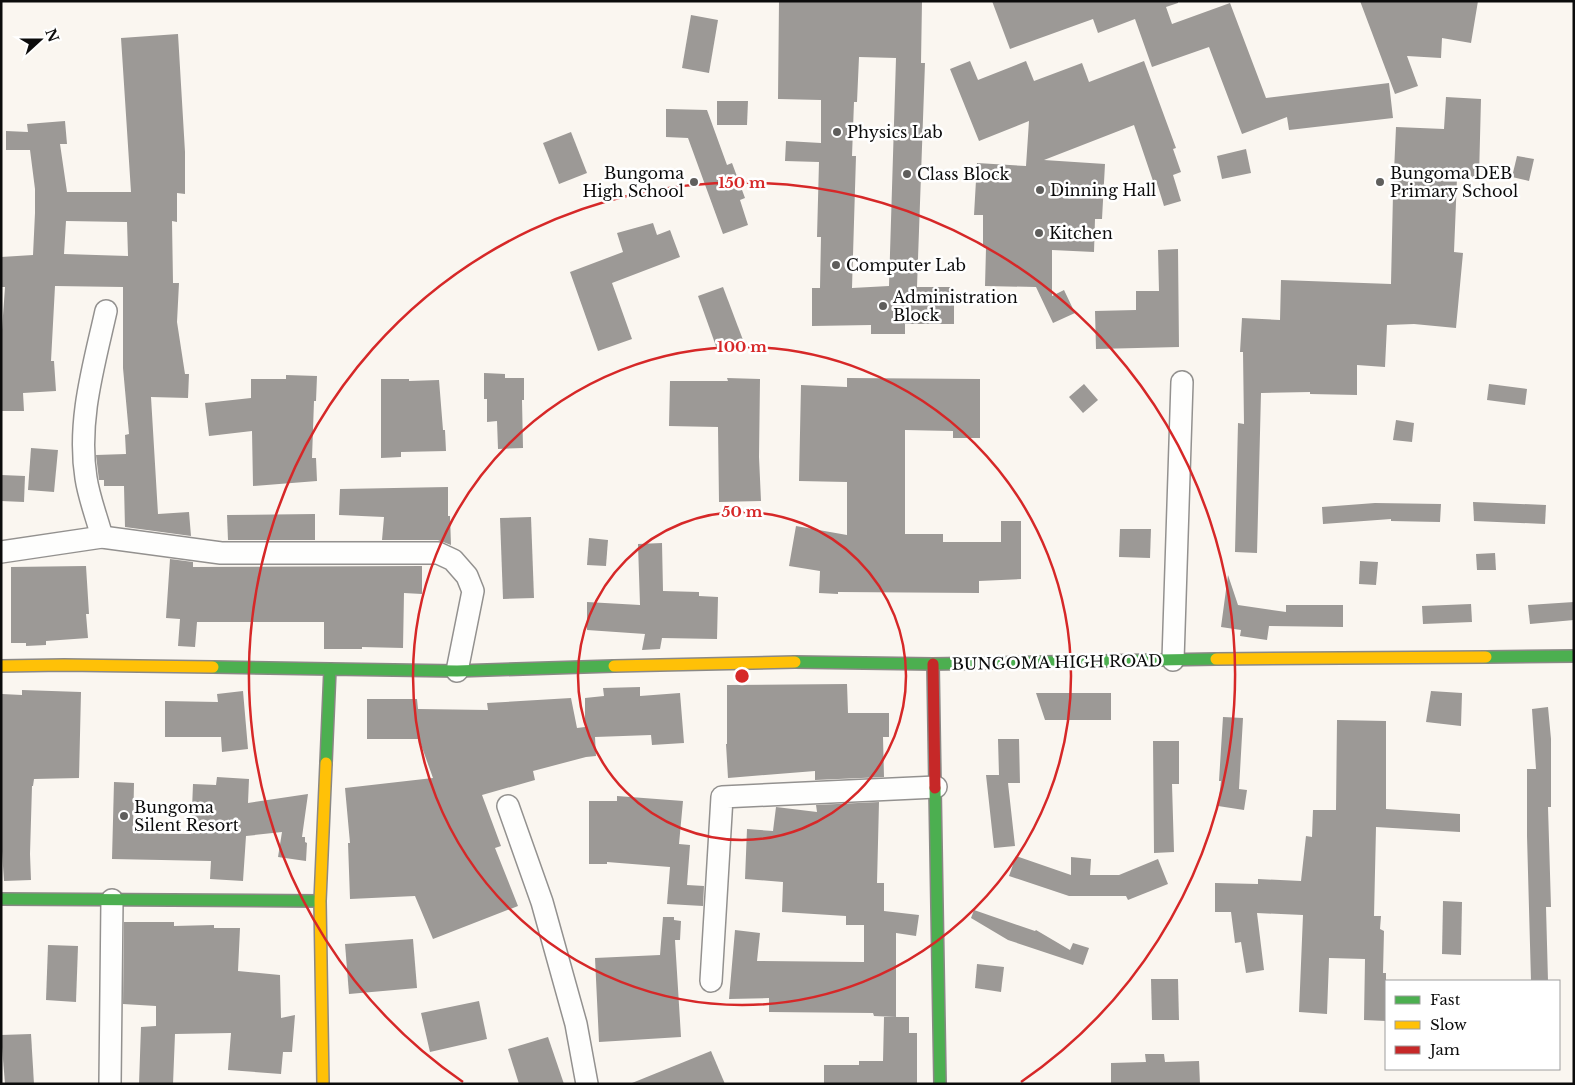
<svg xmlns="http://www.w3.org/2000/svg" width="1575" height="1085" font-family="'Libre Baskerville',serif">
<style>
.building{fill:#9c9996;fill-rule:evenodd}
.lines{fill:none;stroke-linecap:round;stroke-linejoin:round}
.street-casing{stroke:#93918f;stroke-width:24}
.fast-casing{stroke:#8a8885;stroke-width:14}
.slow-casing{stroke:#8a8885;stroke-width:14}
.jam-casing{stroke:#8a8885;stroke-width:14}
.street{stroke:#fefefd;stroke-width:21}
.fast{stroke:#4caf50;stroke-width:11}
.slow{stroke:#ffc107;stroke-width:11}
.jam{stroke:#c62828;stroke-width:11}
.ring{fill:none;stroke:#d62828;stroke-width:2.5}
.poi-dot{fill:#5f5e5c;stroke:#fff;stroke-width:2}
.labels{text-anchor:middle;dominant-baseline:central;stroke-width:5;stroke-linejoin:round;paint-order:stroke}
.poi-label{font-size:16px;fill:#0c0c0c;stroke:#fff;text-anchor:start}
.street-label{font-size:16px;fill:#0c0c0c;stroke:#fff}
.centre{fill:#d62828;stroke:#fff;stroke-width:2.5}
.ring-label{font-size:15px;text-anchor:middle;font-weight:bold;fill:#d62828;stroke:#fff;stroke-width:5;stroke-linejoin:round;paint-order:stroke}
</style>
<rect width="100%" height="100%" fill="#faf6f0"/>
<g class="building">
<path d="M 779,1 L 922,1 L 921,63 L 925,63 L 917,287 L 954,287 L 954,324 L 905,324 L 905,334 L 871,334 L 871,325 L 812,326 L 812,288 L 820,288 L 821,237 L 817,237 L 819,162 L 785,161 L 786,141 L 821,143 L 821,100 L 778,99 ZM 859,57 L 896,58 L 889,286 L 852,288 L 856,156 L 852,156 L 854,102 L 857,102 Z"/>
<path d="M 992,1 L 1178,1 L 1178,3 L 1166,7 L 1172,24 L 1230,3 L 1266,98 L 1389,83 L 1393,118 L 1289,130 L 1287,117 L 1242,134 L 1209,47 L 1152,67 L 1135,19 L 1098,33 L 1093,19 L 1010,49 Z"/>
<path d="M 1360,1 L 1478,1 L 1471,43 L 1442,38 L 1441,58 L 1407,56 L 1418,86 L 1395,94 Z"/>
<path d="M 691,15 L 718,20 L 709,73 L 682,68 Z"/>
<path d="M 178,34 L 185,152 L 185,194 L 177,193 L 177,222 L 172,221 L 173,283 L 179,283 L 177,322 L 185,374 L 189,374 L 188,398 L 151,397 L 158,514 L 189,512 L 191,536 L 125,527 L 124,486 L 104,486 L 104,480 L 99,480 L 96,455 L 126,454 L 125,435 L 129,434 L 123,368 L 123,287 L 55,286 L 51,361 L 54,361 L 56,391 L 23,393 L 24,411 L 1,411 L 1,344 L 5,287 L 1,287 L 1,257 L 33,255 L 35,213 L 35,189 L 30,150 L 6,150 L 6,131 L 28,132 L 27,124 L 65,121 L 67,144 L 60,144 L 67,192 L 131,192 L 121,38 ZM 66,221 L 127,222 L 128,256 L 64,254 Z"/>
<path d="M 970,61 L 978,80 L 1026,61 L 1034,81 L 1082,63 L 1089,82 L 1144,61 L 1176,148 L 1173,149 L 1181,172 L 1173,175 L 1181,201 L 1164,206 L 1156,180 L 1153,181 L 1134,125 L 1044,160 L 1105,164 L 1102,219 L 1095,219 L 1094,252 L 1052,250 L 1052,296 L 1064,290 L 1075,313 L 1053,323 L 1036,287 L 985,286 L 986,248 L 983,247 L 983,215 L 974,215 L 977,163 L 1026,166 L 1029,121 L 979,141 L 950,69 Z"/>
<path d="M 1446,97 L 1481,99 L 1479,177 L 1457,178 L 1454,252 L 1463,253 L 1456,328 L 1414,324 L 1387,325 L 1385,367 L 1357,365 L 1357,395 L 1310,394 L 1310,392 L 1261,393 L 1257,553 L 1235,552 L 1238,423 L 1244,424 L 1243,352 L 1240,352 L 1242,318 L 1280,320 L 1281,280 L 1391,284 L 1393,194 L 1396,127 L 1444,129 Z"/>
<path d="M 717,101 L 748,101 L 747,125 L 717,125 Z"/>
<path d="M 666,109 L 707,110 L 727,165 L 732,163 L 745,198 L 740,200 L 748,225 L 723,234 L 688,138 L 666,137 Z"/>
<path d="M 571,132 L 587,173 L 559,184 L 543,143 Z"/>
<path d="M 1246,149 L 1251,173 L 1222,179 L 1217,156 Z"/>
<path d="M 1517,156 L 1534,159 L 1529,181 L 1512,177 Z"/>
<path d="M 653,223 L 657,235 L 670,230 L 680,257 L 612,283 L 632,339 L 598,351 L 570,272 L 623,252 L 617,233 Z"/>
<path d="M 1178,249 L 1179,347 L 1096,349 L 1095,311 L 1136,310 L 1136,291 L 1159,291 L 1158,250 Z"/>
<path d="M 723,287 L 743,340 L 717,349 L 698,296 Z"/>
<path d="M 484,373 L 505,374 L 505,378 L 524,378 L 524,400 L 522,400 L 523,448 L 498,449 L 497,421 L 487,422 L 487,399 L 484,399 Z"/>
<path d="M 286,375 L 317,376 L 316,401 L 314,401 L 312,458 L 316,458 L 317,481 L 253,486 L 252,431 L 209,436 L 205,403 L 251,398 L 251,379 L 286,379 Z"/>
<path d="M 727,378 L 760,379 L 759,457 L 761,501 L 719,502 L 718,427 L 669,426 L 670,381 L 728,381 Z"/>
<path d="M 847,378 L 980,379 L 980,438 L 953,438 L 953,431 L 905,430 L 905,534 L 943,534 L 943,542 L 1001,542 L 1001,521 L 1021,521 L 1021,579 L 979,581 L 979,593 L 838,592 L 838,594 L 819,593 L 820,571 L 789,566 L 796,526 L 847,535 L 847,482 L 799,481 L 801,385 L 847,387 Z"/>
<path d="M 381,379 L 409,379 L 409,381 L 439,380 L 443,430 L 445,430 L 446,451 L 401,452 L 401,457 L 381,458 Z"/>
<path d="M 1084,384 L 1098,400 L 1083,413 L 1069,397 Z"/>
<path d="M 1489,384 L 1527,389 L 1525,405 L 1487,400 Z"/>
<path d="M 1396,420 L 1414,423 L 1412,442 L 1393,440 Z"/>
<path d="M 31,448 L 58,450 L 54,492 L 28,490 Z"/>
<path d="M 1,475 L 25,476 L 24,502 L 1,501 Z"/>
<path d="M 448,487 L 448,516 L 450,516 L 451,545 L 438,540 L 382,540 L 384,517 L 339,515 L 340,489 Z"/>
<path d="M 1473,502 L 1546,505 L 1545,524 L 1474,521 Z"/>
<path d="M 1375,503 L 1441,504 L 1440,522 L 1391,521 L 1391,519 L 1323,524 L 1322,507 Z"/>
<path d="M 315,514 L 315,540 L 228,540 L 227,515 Z"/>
<path d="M 531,517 L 534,598 L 503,599 L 500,518 Z"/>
<path d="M 1120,529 L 1151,529 L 1150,558 L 1119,557 Z"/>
<path d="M 589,538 L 608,540 L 606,566 L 587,565 Z"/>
<path d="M 662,543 L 663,591 L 699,592 L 699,596 L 718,597 L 717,639 L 662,638 L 660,649 L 642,650 L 645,634 L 587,630 L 587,602 L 640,605 L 638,544 Z"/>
<path d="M 1495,553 L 1496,570 L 1477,570 L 1476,554 Z"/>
<path d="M 170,559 L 193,562 L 193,567 L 422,566 L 422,594 L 404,593 L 403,648 L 362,647 L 362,649 L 324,649 L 324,622 L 197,622 L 195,647 L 178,646 L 180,619 L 166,618 Z"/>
<path d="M 1360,561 L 1378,562 L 1376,585 L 1359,584 Z"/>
<path d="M 86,566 L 89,614 L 86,614 L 88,638 L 46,641 L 46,645 L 26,646 L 26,643 L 11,643 L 11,567 Z"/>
<path d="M 1228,575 L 1238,605 L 1286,612 L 1286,605 L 1343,605 L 1343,627 L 1269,626 L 1267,640 L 1240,636 L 1241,630 L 1221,627 Z"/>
<path d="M 1574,602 L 1574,620 L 1530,624 L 1528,605 Z"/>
<path d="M 1471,604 L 1472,622 L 1423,624 L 1422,606 Z"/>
<path d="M 847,684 L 848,713 L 889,713 L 889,737 L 883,737 L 884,777 L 815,780 L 815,771 L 728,778 L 726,744 L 727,744 L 727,685 Z"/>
<path d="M 640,687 L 640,696 L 680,693 L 684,743 L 652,745 L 651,735 L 595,737 L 596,756 L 586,757 L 533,771 L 535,780 L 482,795 L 501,846 L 495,848 L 518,906 L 433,939 L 415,896 L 350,899 L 348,843 L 350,843 L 345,788 L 433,778 L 419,739 L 367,739 L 367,699 L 417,699 L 418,709 L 488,710 L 487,703 L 571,698 L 577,728 L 585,727 L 585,698 L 604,696 L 603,688 Z"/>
<path d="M 22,690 L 81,692 L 79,778 L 34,779 L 33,786 L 32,786 L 30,854 L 31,880 L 4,881 L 1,836 L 2,694 L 22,695 Z"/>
<path d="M 243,691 L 248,749 L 222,752 L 221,737 L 165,737 L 165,701 L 218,702 L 217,694 Z"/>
<path d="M 1431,691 L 1462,693 L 1461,726 L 1426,722 Z"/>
<path d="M 1036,693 L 1111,693 L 1111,720 L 1045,720 Z"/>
<path d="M 1548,707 L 1551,739 L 1551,807 L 1548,807 L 1551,907 L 1546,907 L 1548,981 L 1531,981 L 1527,836 L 1527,769 L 1536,769 L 1532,709 Z"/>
<path d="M 1223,717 L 1243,718 L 1239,789 L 1247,790 L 1244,810 L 1218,806 L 1221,781 L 1219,781 Z"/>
<path d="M 1337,720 L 1386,721 L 1386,809 L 1460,814 L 1460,832 L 1376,827 L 1374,916 L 1381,916 L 1380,929 L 1384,931 L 1383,973 L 1386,973 L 1386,1021 L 1364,1020 L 1365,959 L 1329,958 L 1327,1014 L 1299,1012 L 1303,915 L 1257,913 L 1264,970 L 1246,973 L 1241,942 L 1235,943 L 1231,912 L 1215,912 L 1215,883 L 1258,884 L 1258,879 L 1301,881 L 1306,836 L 1312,837 L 1313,810 L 1336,810 Z"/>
<path d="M 998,739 L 1019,739 L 1020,783 L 1008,783 L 1015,846 L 994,848 L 986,775 L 999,775 Z"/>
<path d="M 1153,741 L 1179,741 L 1179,784 L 1172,784 L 1174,852 L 1154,853 Z"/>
<path d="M 217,777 L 249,779 L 248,803 L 308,794 L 302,837 L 305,837 L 305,842 L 307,843 L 306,861 L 278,857 L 282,832 L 246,836 L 243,881 L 210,879 L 211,861 L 112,859 L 114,782 L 134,783 L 133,833 L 191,834 L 193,784 L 216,785 Z"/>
<path d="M 617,796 L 683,801 L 679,844 L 690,845 L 687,885 L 704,886 L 703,906 L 667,904 L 670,867 L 607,862 L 607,864 L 589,864 L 589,801 L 617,801 Z"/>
<path d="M 879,802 L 877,883 L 884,883 L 884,911 L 919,915 L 916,936 L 896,933 L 896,1017 L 874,1016 L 873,1013 L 769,1012 L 769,998 L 729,999 L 735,930 L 760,933 L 757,961 L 864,962 L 864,925 L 846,925 L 846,916 L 782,912 L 783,882 L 745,879 L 747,829 L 773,831 L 776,807 L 817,812 L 816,805 Z"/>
<path d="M 1016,856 L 1071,875 L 1071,857 L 1091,859 L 1090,875 L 1119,875 L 1158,859 L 1168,884 L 1128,900 L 1126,896 L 1069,896 L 1009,876 Z"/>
<path d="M 1443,901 L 1462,902 L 1461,955 L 1442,954 Z"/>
<path d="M 974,910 L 1035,931 L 1036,930 L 1070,950 L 1073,943 L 1089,948 L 1083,965 L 1008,940 L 971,918 Z"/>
<path d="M 663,917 L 674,917 L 674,920 L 681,921 L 680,940 L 675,940 L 681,1037 L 599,1042 L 595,958 L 660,955 Z"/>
<path d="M 124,922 L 174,922 L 174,926 L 214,925 L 214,928 L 240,928 L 238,971 L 280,975 L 281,1018 L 295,1015 L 292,1052 L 283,1052 L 281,1074 L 228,1070 L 231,1033 L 175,1034 L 173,1084 L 139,1084 L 141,1027 L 156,1026 L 156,1006 L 123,1004 Z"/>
<path d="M 413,939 L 417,988 L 349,994 L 345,944 Z"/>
<path d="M 48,945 L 78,946 L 76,1002 L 46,1000 Z"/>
<path d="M 977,964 L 1004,967 L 1001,992 L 975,988 Z"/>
<path d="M 1151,979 L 1178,979 L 1179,1020 L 1152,1020 Z"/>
<path d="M 479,1001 L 487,1039 L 430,1052 L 421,1013 Z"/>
<path d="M 884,1017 L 909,1017 L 909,1033 L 917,1033 L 917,1084 L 824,1084 L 824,1065 L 859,1065 L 859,1061 L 883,1061 Z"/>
<path d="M 31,1034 L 34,1084 L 5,1084 L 1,1035 Z"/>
<path d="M 548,1037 L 564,1084 L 519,1084 L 508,1049 Z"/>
<path d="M 711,1051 L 725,1084 L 632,1084 L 632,1083 Z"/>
<path d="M 1145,1054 L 1164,1054 L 1165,1062 L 1199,1061 L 1200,1084 L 1111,1084 L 1111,1063 L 1146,1062 Z"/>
</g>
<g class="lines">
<defs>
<g id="street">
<path d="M 102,537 C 97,518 89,498 86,478 C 77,421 94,365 106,311"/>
<path d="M 1,552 L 102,537 L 221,553 L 438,553 L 453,560 L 467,576 L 473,591 L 457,671"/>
<path d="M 1173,660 L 1182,382"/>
<path d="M 508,806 L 542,902 L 576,1024 L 587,1084"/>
<path d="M 711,981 L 722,797 L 936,787"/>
<path d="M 110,1084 L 112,900"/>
</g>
<g id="fast">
<path d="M 1486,657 L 1574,656"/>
<path d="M 795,662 L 933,664 L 1216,659"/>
<path d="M 213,667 L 330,669"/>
<path d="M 326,763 L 330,669 L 457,671 L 614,666"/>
<path d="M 935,788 L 940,1084"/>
<path d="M 1,899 L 320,901"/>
</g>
<g id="slow">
<path d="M 1216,659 L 1486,657"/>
<path d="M 1,666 L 64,665 L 213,667"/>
<path d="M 614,666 L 795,662"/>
<path d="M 323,1084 L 320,901 L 326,763"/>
</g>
<path id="jam" d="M 933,664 L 935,788"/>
</defs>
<use href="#street" class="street-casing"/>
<use href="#fast" class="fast-casing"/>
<use href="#slow" class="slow-casing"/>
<use href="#jam" class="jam-casing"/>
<use href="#street" class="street"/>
<use href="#fast" class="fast"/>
<use href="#slow" class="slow"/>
<use href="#jam" class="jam"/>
</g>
<g class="ring">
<circle cx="742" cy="676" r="164"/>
<circle cx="742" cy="676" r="329"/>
<path d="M463 1082A493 493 0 1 1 1021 1082"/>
</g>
<g class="poi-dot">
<circle cx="837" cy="132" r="5"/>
<circle cx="907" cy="174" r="5"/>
<circle cx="694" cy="182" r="5"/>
<circle cx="1380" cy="182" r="5"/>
<circle cx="1040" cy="190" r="5"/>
<circle cx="1039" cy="233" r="5"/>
<circle cx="836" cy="265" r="5"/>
<circle cx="883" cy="306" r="5"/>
<circle cx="124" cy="816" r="5"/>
</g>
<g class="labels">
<g class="poi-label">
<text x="847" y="132">Physics Lab</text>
<text x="684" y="173" text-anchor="end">Bungoma<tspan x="684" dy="18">High School</tspan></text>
<text x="1390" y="173">Bungoma DEB<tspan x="1390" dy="18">Primary School</tspan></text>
<text x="917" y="174">Class Block</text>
<text x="1050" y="190">Dinning Hall</text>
<text x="1049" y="233">Kitchen</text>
<text x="846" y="265">Computer Lab</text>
<text x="893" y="297">Administration<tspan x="893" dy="18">Block</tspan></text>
<text x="134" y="807">Bungoma<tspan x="134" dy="18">Silent Resort</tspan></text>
</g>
<g class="street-label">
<text transform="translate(1057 662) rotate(-1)">BUNGOMA HIGH ROAD</text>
</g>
</g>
<circle cx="742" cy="676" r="8" class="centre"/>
<g class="ring-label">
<text x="742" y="188">150 m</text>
<text x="742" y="352">100 m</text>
<text x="742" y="517">50 m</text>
</g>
<rect width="1575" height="1085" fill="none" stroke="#0c0c0c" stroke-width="5"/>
<rect x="1385" y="980" width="175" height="90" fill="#ffffff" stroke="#9e9e9e"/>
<rect x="1395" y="996" width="25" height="8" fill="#4caf50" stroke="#9e9e9e"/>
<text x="1430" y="1005" font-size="15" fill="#0c0c0c">Fast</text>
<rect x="1395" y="1021" width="25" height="8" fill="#ffc107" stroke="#9e9e9e"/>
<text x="1430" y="1030" font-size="15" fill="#0c0c0c">Slow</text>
<rect x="1395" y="1046" width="25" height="8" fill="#c62828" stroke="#9e9e9e"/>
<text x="1430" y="1055" font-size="15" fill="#0c0c0c">Jam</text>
<g transform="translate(40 40) rotate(69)" stroke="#ffffff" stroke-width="4" paint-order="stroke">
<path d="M0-4L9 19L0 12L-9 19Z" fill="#0c0c0c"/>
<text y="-8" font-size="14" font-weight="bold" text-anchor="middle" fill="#0c0c0c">N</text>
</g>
</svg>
